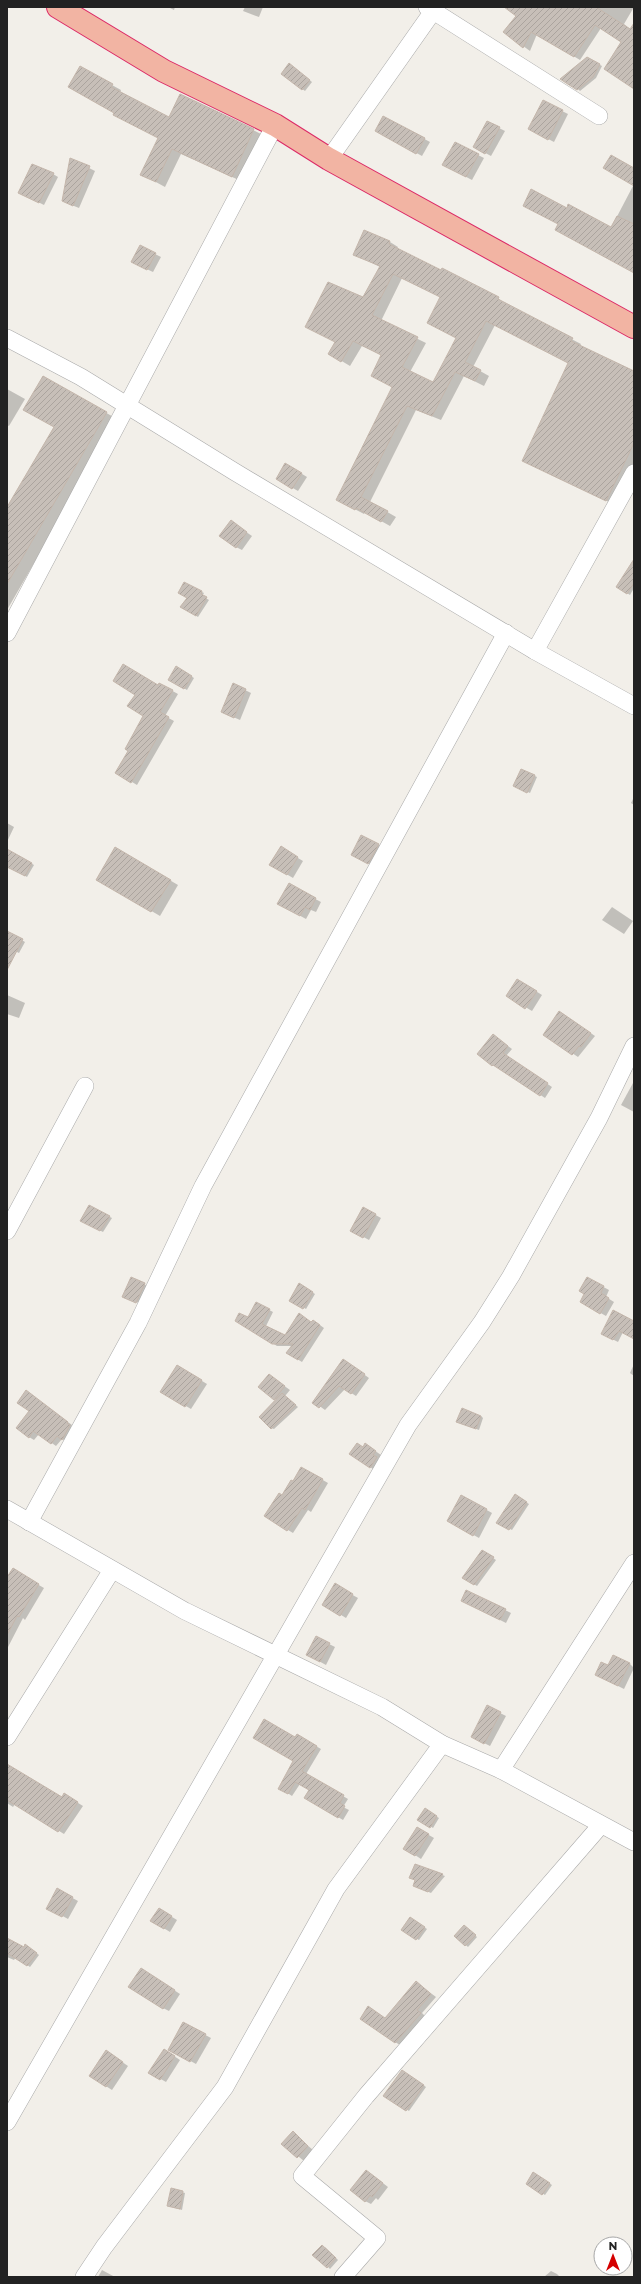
<svg xmlns="http://www.w3.org/2000/svg" width="641" height="2284" viewBox="0 0 641 2284" font-family="Montserrat,sans-serif">
	<defs>
		<pattern id="building-hatch" width="6" height="6" patternUnits="userSpaceOnUse"><rect width="6" height="6" fill="#c7bfb8"/><path d="M-1 1l2-2M0 6l6-6M5 7l2-2" fill="none" stroke="#aba49e"/></pattern>
	</defs>
	<rect width="100%" height="100%" fill="#f2efe9"/>
	<!-- shadow -->
	<g fill="#0003" fill-rule="evenodd">
		<polygon points="168,7 175,7 174,10"/>
		<polygon points="245,7 263,7 259,17 243,11"/>
		<polygon points="506,7 634,7 624,24 634,32 634,88 623,42 601,28 580,60 537,34 530,51 504,32 517,15"/>
		<polygon points="587,58 602,66 596,78 580,91 578,89"/>
		<polygon points="291,66 312,82 305,91 282,74"/>
		<polygon points="81,68 121,90 120,93 170,119 181,95 263,135 241,181 181,154 165,187 141,174 159,138 115,112"/>
		<polygon points="544,102 568,114 554,142 529,129"/>
		<polygon points="384,117 430,142 422,156 376,131"/>
		<polygon points="487,122 505,131 491,156 474,147"/>
		<polygon points="478,155 484,158 472,180 449,168"/>
		<polygon points="71,159 95,171 79,208 69,204"/>
		<polygon points="53,174 58,177 44,205 24,195"/>
		<polygon points="634,184 634,272 559,224 567,209 611,228"/>
		<path d="M390,242l8,5 -1,2 101,49 8,7 75,39 -1,2 54,26v94l-19,39 -92,-44 47,-98 -75,-38 -22,42 16,9 -5,10 -20,-10 -23,44 -25,-10 -46,92 26,15 -6,9 -25,-14 -1,2 -19,-10 48,-117 -11,-32 -20,-9 -12,20 -20,-12 50,-87 -26,-13zM402,278l39,19 16,41 -24,46 -23,-12 16,-29 -45,-22z"/>
		<polygon points="155,254 161,257 153,272 138,265"/>
		<polygon points="43,377 117,419 7,610 7,509 55,426"/>
		<polygon points="7,389 25,399 9,426 7,425"/>
		<polygon points="286,464 307,477 298,491 277,479"/>
		<polygon points="236,525 252,536 242,550 236,547"/>
		<polygon points="634,575 634,588 630,595 617,587"/>
		<polygon points="184,583 204,593 202,596 209,600 198,617 182,607 188,597"/>
		<polygon points="177,668 194,678 187,690 170,680"/>
		<polygon points="160,684 178,694 165,716 174,721 137,785 117,773 130,750"/>
		<polygon points="233,684 251,693 240,720 222,712"/>
		<polygon points="522,770 537,777 530,793 517,787"/>
		<polygon points="634,797 634,805 631,803"/>
		<polygon points="7,823 14,827 7,842"/>
		<polygon points="379,845 384,848 374,866 358,858"/>
		<polygon points="115,848 178,885 160,916 97,879"/>
		<polygon points="281,848 303,861 293,878 271,865"/>
		<polygon points="18,856 34,865 27,877 11,868"/>
		<polygon points="289,885 321,902 316,912 311,910 306,919 284,907"/>
		<polygon points="612,907 633,921 624,934 602,920"/>
		<polygon points="8,932 25,942 19,953 7,947"/>
		<polygon points="518,980 542,995 532,1011 507,996"/>
		<polygon points="7,995 25,1003 19,1018 7,1014"/>
		<polygon points="564,1015 595,1036 578,1057 545,1035"/>
		<polygon points="497,1038 512,1049 506,1056 552,1087 545,1098 498,1067 493,1065 478,1054"/>
		<polygon points="633,1083 634,1083 634,1112 621,1105"/>
		<polygon points="89,1207 112,1218 103,1232 82,1221"/>
		<polygon points="363,1208 381,1218 369,1240 351,1230"/>
		<polygon points="587,1278 609,1290 606,1297 614,1302 606,1316 581,1302 586,1294"/>
		<polygon points="144,1284 147,1286 139,1303 126,1298"/>
		<polygon points="299,1284 315,1294 306,1309 290,1300"/>
		<polygon points="256,1303 273,1312 266,1326 286,1336 311,1323 317,1323 324,1328 302,1362 287,1353 293,1346 277,1346 236,1320 248,1318"/>
		<polygon points="634,1322 634,1338 623,1332 618,1342 602,1334"/>
		<polygon points="348,1363 369,1378 356,1396 345,1389 325,1410 314,1402"/>
		<polygon points="634,1364 634,1376 630,1373"/>
		<polygon points="177,1366 207,1384 191,1409 162,1392"/>
		<polygon points="269,1375 290,1390 285,1396 298,1407 274,1429 271,1428 277,1400 275,1399"/>
		<polygon points="31,1395 72,1425 71,1427 75,1429 68,1442 62,1439 56,1446 39,1434 34,1440 29,1437"/>
		<polygon points="481,1416 483,1418 479,1430 460,1423"/>
		<polygon points="363,1448 371,1448 381,1455 378,1459 382,1461 376,1471 370,1467"/>
		<polygon points="302,1468 328,1483 311,1512 308,1510 293,1533 288,1530 282,1496"/>
		<polygon points="462,1496 492,1513 479,1538 448,1521"/>
		<polygon points="515,1496 529,1504 512,1530 498,1523"/>
		<polygon points="483,1551 496,1560 477,1586 464,1578"/>
		<polygon points="13,1570 44,1588 25,1620 23,1618 7,1649 7,1579"/>
		<polygon points="335,1585 358,1598 346,1618 323,1604"/>
		<polygon points="468,1604 505,1610 511,1613 506,1623"/>
		<polygon points="329,1644 335,1647 326,1665 313,1658"/>
		<polygon points="629,1663 634,1668 624,1689 602,1678 608,1666"/>
		<polygon points="500,1713 506,1716 490,1746 478,1740"/>
		<polygon points="297,1735 321,1749 306,1774 348,1799 343,1807 349,1810 343,1820 306,1798 310,1789 300,1784 292,1796 280,1788 294,1761"/>
		<polygon points="7,1771 62,1799 70,1798 83,1806 64,1834 15,1804 13,1807 7,1803"/>
		<polygon points="425,1810 439,1818 433,1828 419,1819"/>
		<polygon points="417,1828 434,1838 421,1859 415,1855"/>
		<polygon points="415,1865 445,1876 431,1893 417,1887"/>
		<polygon points="58,1890 78,1901 68,1919 48,1908"/>
		<polygon points="159,1909 177,1920 170,1932 152,1921"/>
		<polygon points="411,1919 427,1929 419,1940 417,1939"/>
		<polygon points="466,1928 477,1937 468,1947 455,1936"/>
		<polygon points="7,1939 24,1948 28,1947 39,1955 30,1967 16,1957 14,1960 7,1957"/>
		<polygon points="146,1972 180,1994 169,2011 163,2008"/>
		<polygon points="416,1982 436,1997 422,2013 425,2016 400,2045 395,2042 385,2019"/>
		<polygon points="183,2023 211,2038 196,2064 169,2049"/>
		<polygon points="165,2050 180,2060 166,2082 150,2073"/>
		<polygon points="112,2055 128,2066 112,2090 90,2076"/>
		<polygon points="402,2071 426,2087 409,2111 385,2096"/>
		<polygon points="293,2133 313,2150 304,2161 283,2144"/>
		<polygon points="371,2174 388,2187 378,2200 376,2198 371,2204 365,2201"/>
		<polygon points="534,2174 552,2185 545,2195 527,2184"/>
		<polygon points="171,2189 185,2193 182,2210 168,2206"/>
		<polygon points="325,2247 338,2260 330,2269 328,2267"/>
		<polygon points="102,2270 115,2277 98,2277"/>
		<polygon points="551,2271 557,2274 560,2277 544,2277"/>
	</g>
	<!-- building -->
	<g fill="url(#building-hatch)" stroke="#c4b6ab" fill-rule="evenodd">
		<polygon points="504,7 596,7 630,29 634,23 634,89 604,69 621,42 595,25 574,57 531,32 523,48 503,32 516,16"/>
		<polygon points="587,57 600,64 593,77 577,90 560,79"/>
		<polygon points="289,63 310,80 302,90 281,74"/>
		<polygon points="80,66 113,84 111,87 169,117 180,94 254,129 232,177 172,149 156,182 140,175 158,138 113,115 114,113 68,87"/>
		<polygon points="543,100 563,110 548,140 528,129"/>
		<polygon points="383,116 425,138 416,154 375,131"/>
		<polygon points="487,121 500,127 485,154 473,147"/>
		<polygon points="455,142 479,154 466,177 442,165"/>
		<polygon points="611,155 634,168 634,186 603,168"/>
		<polygon points="70,158 90,166 73,206 62,201"/>
		<polygon points="32,164 54,173 39,203 18,193"/>
		<polygon points="531,189 567,208 568,204 611,227 617,216 634,224 634,273 555,230 558,224 523,206"/>
		<path d="M364,230l26,11 -1,3 52,26 1,-2 57,29 -1,2 75,39 -2,3 63,30v72l-28,58 -84,-40 46,-98 -82,-42 -21,41 16,8 -6,11 -20,-9 -23,44 -25,-10 -46,91 27,14 -7,11 -25,-14 -1,2 -19,-10 56,-113 -21,-11 10,-21 -28,-14 -12,21 -13,-8 7,-12 -30,-15 23,-45 35,15 17,-31 -27,-11zM393,274l47,23 -13,26 29,15 -23,44 -31,-15 16,-30 -46,-22z"/>
		<polygon points="140,245 156,253 147,270 131,262"/>
		<polygon points="43,376 107,412 7,584 7,507 54,427 23,410"/>
		<polygon points="285,463 302,473 292,489 276,479"/>
		<polygon points="231,520 247,532 236,548 219,536"/>
		<polygon points="634,559 634,583 627,594 616,587"/>
		<polygon points="184,582 202,591 201,594 207,597 196,616 180,607 187,598 178,593"/>
		<polygon points="123,664 158,685 159,683 173,690 160,712 169,717 131,783 115,773 128,751 125,749 143,716 127,706 135,695 113,681"/>
		<polygon points="176,666 192,676 184,689 168,680"/>
		<polygon points="233,683 246,689 234,718 221,712"/>
		<polygon points="521,769 535,775 527,793 513,786"/>
		<polygon points="361,835 379,844 368,864 351,855"/>
		<polygon points="281,846 298,857 287,875 269,865"/>
		<polygon points="115,847 171,880 151,912 96,880"/>
		<polygon points="7,849 32,863 25,876 7,867"/>
		<polygon points="289,883 316,898 310,910 305,907 300,916 277,904"/>
		<polygon points="7,931 23,939 7,970"/>
		<polygon points="517,979 537,991 525,1009 506,996"/>
		<polygon points="559,1011 591,1033 581,1047 579,1046 572,1055 543,1035"/>
		<polygon points="493,1034 508,1046 503,1053 548,1083 540,1096 493,1065 492,1066 477,1054"/>
		<polygon points="89,1205 110,1216 100,1231 80,1221"/>
		<polygon points="363,1207 376,1214 363,1238 350,1231"/>
		<polygon points="131,1277 145,1283 136,1303 122,1297"/>
		<polygon points="587,1277 604,1286 601,1293 609,1298 600,1314 580,1302 584,1294 579,1291"/>
		<polygon points="299,1283 313,1292 303,1309 289,1301"/>
		<polygon points="256,1302 270,1309 262,1324 285,1335 299,1313 311,1322 313,1320 320,1325 298,1360 286,1353 293,1344 272,1344 235,1321 239,1313 248,1317"/>
		<polygon points="613,1310 634,1321 634,1339 619,1331 613,1340 601,1334"/>
		<polygon points="343,1359 365,1374 351,1394 339,1386 319,1408 312,1403"/>
		<polygon points="177,1365 202,1380 185,1407 160,1392"/>
		<polygon points="269,1374 285,1386 274,1400 258,1387"/>
		<polygon points="26,1390 68,1422 67,1423 70,1425 62,1440 57,1436 51,1444 33,1431 29,1438 16,1428 29,1411 17,1403"/>
		<polygon points="282,1393 296,1405 271,1429 259,1417"/>
		<polygon points="462,1408 481,1416 476,1429 456,1422"/>
		<polygon points="357,1443 363,1447 365,1443 376,1451 373,1455 377,1457 370,1468 349,1454"/>
		<polygon points="301,1467 323,1479 305,1510 302,1508 287,1531 264,1516 279,1493 282,1495 291,1480 293,1481"/>
		<polygon points="515,1494 527,1502 509,1530 496,1523"/>
		<polygon points="461,1495 487,1509 473,1536 447,1521"/>
		<polygon points="482,1550 494,1557 474,1585 462,1578"/>
		<polygon points="13,1568 39,1584 19,1617 17,1616 7,1635 7,1577"/>
		<polygon points="335,1583 353,1594 340,1616 322,1605"/>
		<polygon points="466,1590 506,1609 500,1620 461,1601"/>
		<polygon points="316,1636 330,1643 320,1662 306,1655"/>
		<polygon points="613,1655 630,1663 618,1686 595,1675 601,1662 608,1665"/>
		<polygon points="487,1705 501,1712 484,1744 471,1737"/>
		<polygon points="264,1719 295,1737 297,1734 317,1746 302,1771 344,1795 340,1803 345,1806 338,1818 304,1798 309,1790 295,1782 288,1794 278,1789 293,1761 253,1738"/>
		<polygon points="7,1764 62,1797 64,1793 78,1802 58,1832 7,1800"/>
		<polygon points="425,1808 437,1816 430,1828 417,1820"/>
		<polygon points="417,1827 429,1834 415,1856 403,1849"/>
		<polygon points="415,1864 443,1874 428,1892 413,1886 415,1880 409,1878"/>
		<polygon points="57,1888 73,1897 62,1917 46,1909"/>
		<polygon points="159,1908 172,1916 164,1929 150,1921"/>
		<polygon points="410,1917 425,1927 416,1940 401,1930"/>
		<polygon points="464,1925 476,1935 465,1946 454,1936"/>
		<polygon points="7,1938 24,1947 25,1944 37,1953 27,1966 7,1953"/>
		<polygon points="141,1968 175,1990 163,2009 128,1987"/>
		<polygon points="416,1981 431,1994 417,2010 421,2013 395,2043 360,2019 368,2006 385,2018"/>
		<polygon points="183,2022 206,2034 190,2062 168,2050"/>
		<polygon points="164,2049 175,2056 160,2080 148,2073"/>
		<polygon points="106,2050 123,2062 106,2087 89,2076"/>
		<polygon points="402,2070 424,2085 406,2111 383,2096"/>
		<polygon points="293,2131 308,2146 297,2158 281,2144"/>
		<polygon points="366,2170 383,2183 372,2197 370,2195 365,2202 350,2190"/>
		<polygon points="533,2172 550,2183 542,2195 526,2184"/>
		<polygon points="171,2188 183,2191 180,2209 167,2206"/>
		<polygon points="322,2245 336,2258 327,2268 312,2255"/>
	</g>
	<g fill="none" stroke-linecap="round" stroke-linejoin="round">
		<defs>
			<g id="minor">
				<polyline points="427,7 599,116"/>
				<polyline points="329,159 436,7"/>
				<polyline points="7,338 81,377 235,472 535,651 634,706"/>
				<polyline points="7,633 275,125"/>
				<polyline points="535,651 634,473"/>
				<polyline points="7,1231 85,1086"/>
				<polyline points="7,1509 185,1611 382,1707 442,1744 501,1770 634,1842"/>
				<polyline points="29,1522 138,1323 203,1186 506,633"/>
				<polyline points="7,1737 112,1570"/>
				<polyline points="501,1770 634,1563"/>
				<polyline points="7,2122 408,1425 482,1322 511,1276 599,1118 634,1046"/>
				<polyline points="84,2277 104,2247 225,2087 336,1889 442,1744"/>
				<polyline points="343,2277 377,2238 302,2176 366,2096 601,1825"/>
			</g>
			<polyline id="trunk" points="58,7 164,71 275,125 329,159 634,327"/>
		</defs>
		<!-- minor casing -->
		<use href="#minor" stroke="#a9a9a9" stroke-width="18"/>
		<!-- trunk casing -->
		<use href="#trunk" stroke="#dc2a67" stroke-width="24"/>
		<!-- minor -->
		<use href="#minor" stroke="#fff" stroke-width="17"/>
		<!-- trunk -->
		<use href="#trunk" stroke="#f2b4a3" stroke-width="22"/>
	</g>
	<!-- border -->
	<rect width="641" height="2284" fill="none" stroke="#222222" stroke-width="16"/>
	<!-- north arrow -->
	<g transform="translate(613 2256)"><circle r="19" fill="#ffffff" stroke="#a7a7a7"/>
	<path d="M0-3L7 15L0 10L-7 15Z" fill="#d40000"/>
	<text y="-6" font-size="11" font-weight="bold" text-anchor="middle" fill="#222222">N</text>
	</g>
</svg>
